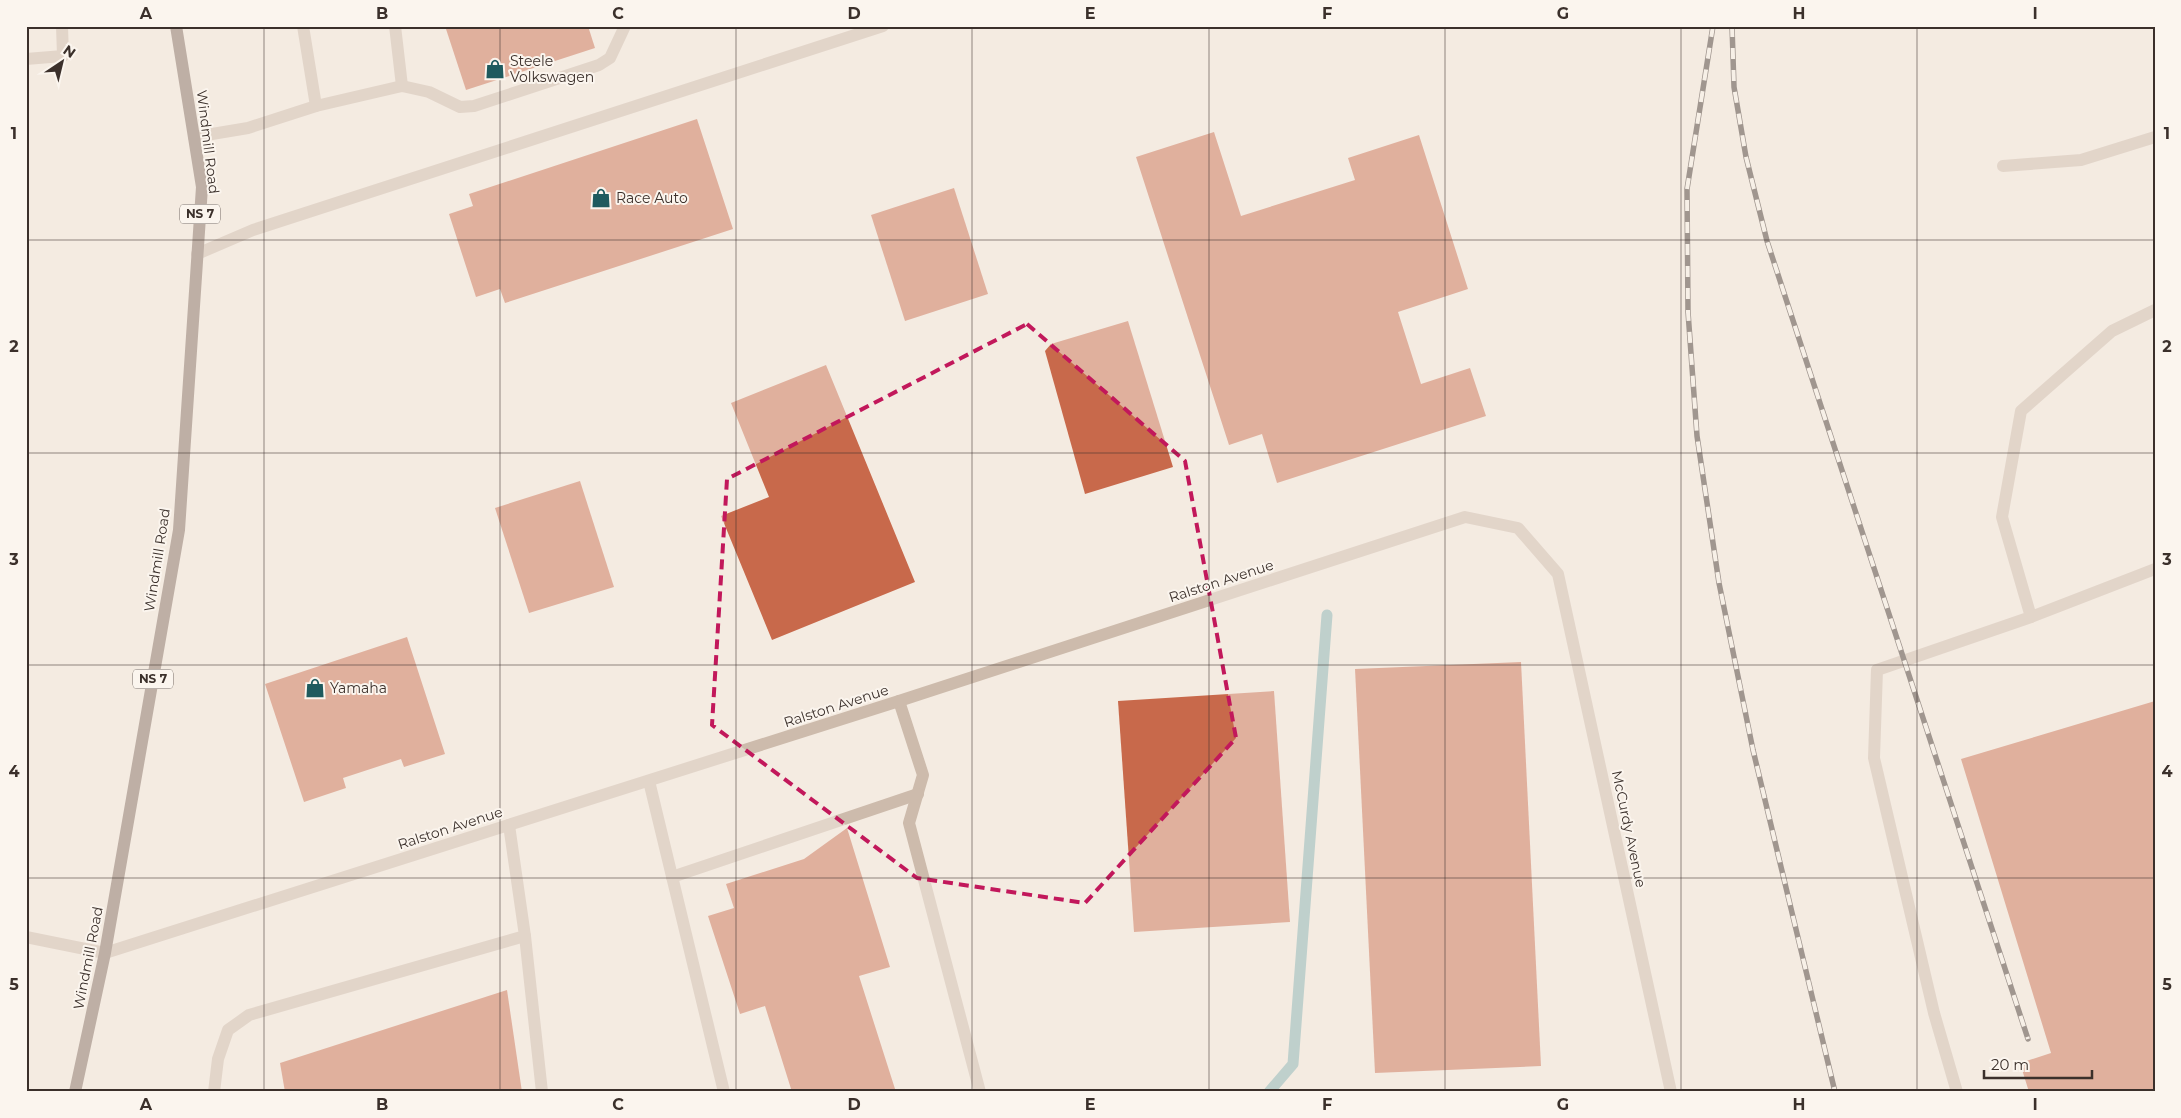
<svg xmlns="http://www.w3.org/2000/svg" width="2181" height="1118" viewBox="0 0 2181 1118" font-family="Montserrat,sans-serif">
	<rect width="100%" height="100%" fill="#f4ebe1"/>
	<g fill="none" stroke-linecap="round" stroke-linejoin="round">
		<!-- stream -->
		<polyline stroke="#7fb0b2" stroke-width="11" points="1269,1092 1293,1064 1327,615"/>
	</g>
	<!-- building -->
	<g fill="#c8694b">
		<polygon points="445,26 588,26 595,48 466,90"/>
		<polygon points="697,119 733,229 505,303 500,289 476,297 449,214 473,206 469,194"/>
		<polygon points="1214,132 1241,216 1355,180 1348,158 1419,135 1468,289 1398,312 1421,384 1470,368 1486,416 1277,483 1262,434 1229,445 1136,157"/>
		<polygon points="954,188 988,294 905,321 871,215"/>
		<polygon points="1128,321 1173,467 1085,494 1045,351 1051,344"/>
		<polygon points="826,365 915,582 772,640 721,516 769,497 731,403"/>
		<polygon points="580,481 614,587 529,613 495,508"/>
		<polygon points="407,637 445,754 404,767 401,759 343,778 346,788 304,802 265,684"/>
		<polygon points="1521,662 1541,1066 1375,1073 1355,669"/>
		<polygon points="1274,691 1290,922 1134,932 1118,701"/>
		<polygon points="2155,701 2155,1092 2029,1092 2020,1063 2051,1053 1961,759"/>
		<polygon points="847,828 890,967 859,976 896,1092 792,1092 765,1006 740,1014 708,916 734,908 726,884 804,859"/>
		<polygon points="507,990 522,1092 285,1092 280,1063"/>
	</g>
	<g fill="none" stroke-linecap="round" stroke-linejoin="round">
		<!-- minor -->
		<g stroke="#cdbbac" stroke-width="12">
			<polyline points="303,26 316,106"/>
			<polyline points="395,26 402,86"/>
			<polyline points="26,59 63,56 62,26"/>
			<polyline points="194,137 248,128 316,106 402,86 429,92 460,107 474,106 599,65 610,58 625,26"/>
			<polyline points="2003,166 2081,160 2155,137"/>
			<polyline points="197,254 253,230 883,26"/>
			<polyline points="2031,617 2155,569"/>
			<polyline points="899,701 923,775 909,823 980,1092"/>
			<polyline points="649,781 724,1092"/>
			<polyline points="672,877 918,794"/>
			<polyline points="525,936 542,1092"/>
			<polyline points="26,937 105,953 899,701 1465,517 1518,528 1558,574 1671,1092"/>
			<polyline points="214,1092 218,1059 228,1030 249,1015 525,936 509,825"/>
			<polyline points="1957,1092 1934,1013 1874,758 1877,670 2031,617 2002,517 2021,411 2112,331 2155,310"/>
		</g>
		<!-- major -->
		<polyline stroke="#7d675c" stroke-width="12" points="75,1092 105,953 179,530 202,187 176,26"/>
		<defs>
			<g id="rail">
				<polyline points="1713,26 1687,189 1688,312 1697,436 1719,583 1753,750 1835,1092"/>
				<polyline points="1732,26 1734,87 1746,157 1767,241 2028,1039"/>
			</g>
		</defs>
		<!-- rail casing -->
		<use href="#rail" stroke="#3b302b" stroke-width="5.5"/>
		<!-- rail -->
		<use href="#rail" stroke="#fbf5ee" stroke-width="4" stroke-dasharray="11" stroke-linecap="butt"/>
	</g>
	<!-- marked area -->
	<path d="M0 0H2181V1118H0ZM1027,324l158,137 51,277 -151,165 -168,-25 -205,-153 15,-246z" fill="#f4ebe1" fill-opacity=".55" fill-rule="evenodd"/>
	<path fill="none" stroke="#c2185b" stroke-width="4" stroke-dasharray="10 6" stroke-linejoin="round" d="M1027,324l158,137 51,277 -151,165 -168,-25 -205,-153 15,-246z"/>
	<!-- grid -->
	<path fill="none" stroke="#3b302b" stroke-width="1" stroke-opacity="0.55" d="M264,26v1066M500,26v1066M736,26v1066M972,26v1066M1209,26v1066M1445,26v1066M1681,26v1066M1917,26v1066M26,240h2129M26,453h2129M26,665h2129M26,878h2129"/>
	<!-- icons -->
	<defs>
		<symbol id="shop-bare" viewBox="-9 -9 18 18"><path d="M-5-2.5h2.3a2.7 3.5 0 0 1 5.4 0H5L5.5 6h-11ZM-1.5-2.5h3a1.5 2.3 0 0 0-3 0Z" fill="#1f5a5e" stroke="#fbf5ee" stroke-width="2.5" paint-order="stroke"/></symbol>
	</defs>
	<g fill-rule="evenodd">
		<use href="#shop-bare" x="481" y="55" width="28" height="28"/>
		<use href="#shop-bare" x="587" y="184" width="28" height="28"/>
		<use href="#shop-bare" x="301" y="674" width="28" height="28"/>
	</g>
	<g text-anchor="middle" stroke-width="4" stroke-linejoin="round" paint-order="stroke">
		<!-- shield labels -->
		<g fill="#fbf5ee" stroke="#756b66" stroke-width="1">
			<rect x="180" y="204.5" width="40" height="19" rx="4"/>
			<rect x="133" y="669.5" width="40" height="19" rx="4"/>
		</g>
		<g font-size="12" font-weight="bold" fill="#3b302b">
			<text x="200" y="218">NS 7</text>
			<text x="153" y="683">NS 7</text>
		</g>
		<!-- poi labels -->
		<g font-size="14" fill="#3b302b" stroke="#fbf5ee" text-anchor="start">
			<text x="510" y="66">Steele<tspan x="510" dy="16">Volkswagen</tspan></text>
			<text x="616" y="203">Race Auto</text>
			<text x="330" y="693">Yamaha</text>
		</g>
		<!-- street labels -->
		<g font-size="14" fill="#3b302b" stroke="#fbf5ee">
			<text transform="translate(208 142) rotate(83)" y="5">Windmill Road</text>
			<text transform="translate(157 560) rotate(-81)" y="5">Windmill Road</text>
			<text transform="translate(1221 581) rotate(-18)" y="5">Ralston Avenue</text>
			<text transform="translate(836 706) rotate(-18)" y="5">Ralston Avenue</text>
			<text transform="translate(450 828) rotate(-18)" y="5">Ralston Avenue</text>
			<text transform="translate(1629 829) rotate(78)" y="5">McCurdy Avenue</text>
			<text transform="translate(88 958) rotate(-79)" y="5">Windmill Road</text>
		</g>
	</g>
	<!-- border -->
	<rect width="2181" height="1118" fill="none" stroke="#fbf5ee" stroke-width="55"/>
	<!-- north arrow -->
	<g transform="translate(62 62) rotate(35)" stroke="#fbf5ee" stroke-width="4" paint-order="stroke">
	<path d="M0-4L9 19L0 12L-9 19Z" fill="#3b302b"/>
	<text y="-8" font-size="14" font-weight="bold" text-anchor="middle" fill="#3b302b">N</text>
	</g>
	<!-- scale -->
	<path d="M1984 1070v8h108v-8" fill="none" stroke="#3b302b" stroke-width="2.5"/>
	<text x="1991" y="1070" font-size="15" fill="#3b302b" stroke="#fbf5ee" stroke-width="4" paint-order="stroke">20 m</text>
	<rect x="28" y="28" width="2126" height="1062" fill="none" stroke="#3b302b" stroke-width="2"/>
	<g font-size="16" text-anchor="middle" font-weight="bold" fill="#3b302b">
		<text x="146" y="19">A</text>
		<text x="382" y="19">B</text>
		<text x="618" y="19">C</text>
		<text x="854" y="19">D</text>
		<text x="1090" y="19">E</text>
		<text x="1327" y="19">F</text>
		<text x="1563" y="19">G</text>
		<text x="1799" y="19">H</text>
		<text x="2035" y="19">I</text>
		<text x="14" y="139">1</text>
		<text x="2167" y="139">1</text>
		<text x="14" y="352">2</text>
		<text x="2167" y="352">2</text>
		<text x="14" y="565">3</text>
		<text x="2167" y="565">3</text>
		<text x="14" y="777">4</text>
		<text x="2167" y="777">4</text>
		<text x="14" y="990">5</text>
		<text x="2167" y="990">5</text>
		<text x="146" y="1110">A</text>
		<text x="382" y="1110">B</text>
		<text x="618" y="1110">C</text>
		<text x="854" y="1110">D</text>
		<text x="1090" y="1110">E</text>
		<text x="1327" y="1110">F</text>
		<text x="1563" y="1110">G</text>
		<text x="1799" y="1110">H</text>
		<text x="2035" y="1110">I</text>
	</g>
</svg>
